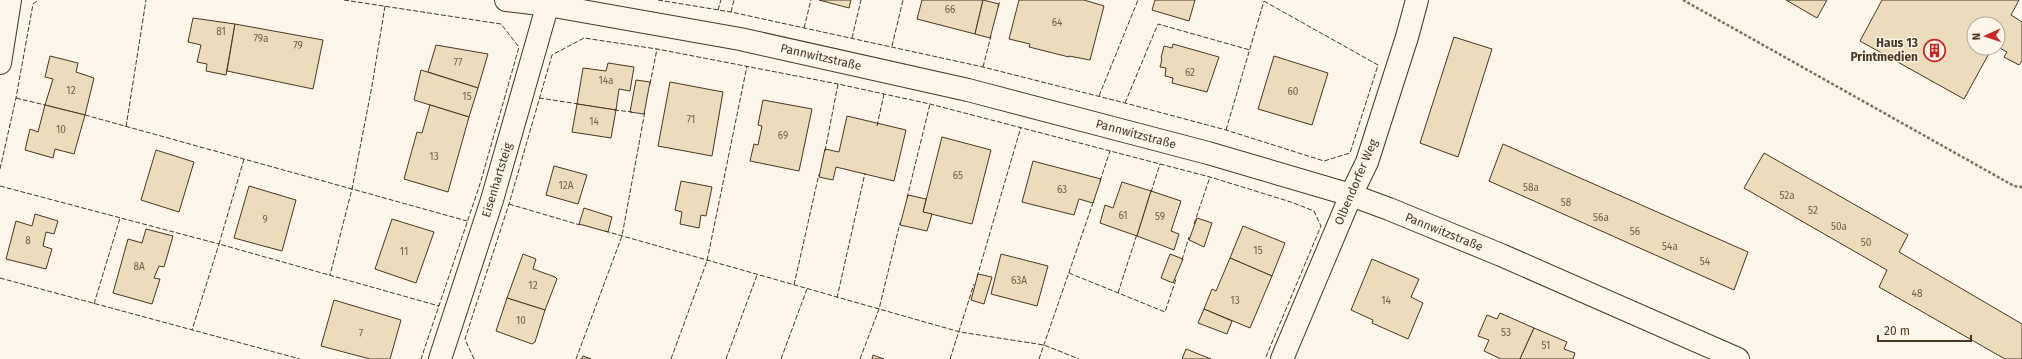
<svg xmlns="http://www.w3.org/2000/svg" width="2022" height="359" viewBox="0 0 2022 359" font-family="'Fira Sans',sans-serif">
	<rect width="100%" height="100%" fill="#fbf6e9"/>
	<!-- building -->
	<g fill="#ecdcbc" stroke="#4a3520">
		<polygon points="819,0 851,0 849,8"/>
		<polygon points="922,0 983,0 975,34 917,19"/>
		<polygon points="983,0 999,4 990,38 975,34"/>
		<polygon points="1019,0 1084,0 1104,6 1090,60 1069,56 1069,57 1029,47 1030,44 1009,39"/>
		<polygon points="1155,0 1195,0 1189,21 1152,10"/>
		<polygon points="1786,0 1827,0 1817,18"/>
		<polygon points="1882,0 2019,0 2011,15 2022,22 2022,61 2019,65 2004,57 2007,52 1998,47 1998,24 1974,24 1974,48 1992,48 1964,99 1860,41"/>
		<polygon points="193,18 235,24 226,75 206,71 207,64 197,62 201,45 188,42"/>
		<polygon points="235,24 323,40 313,89 227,71"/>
		<polygon points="1454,37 1492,49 1458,157 1420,143"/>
		<polygon points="1173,44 1219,57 1207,92 1172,83 1173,78 1165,76 1166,68 1160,67 1162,59 1161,58 1164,46 1172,48"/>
		<polygon points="436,45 488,54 478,88 428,72"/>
		<polygon points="50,56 78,63 76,72 94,78 85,115 45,105 53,79 45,77"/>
		<polygon points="1274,56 1328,73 1312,125 1258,109"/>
		<polygon points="608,63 634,67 630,91 619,89 616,110 577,104 583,68 606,71"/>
		<polygon points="421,70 478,88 469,117 414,100"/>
		<polygon points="636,80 650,82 644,114 630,112"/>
		<polygon points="670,82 723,92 712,156 658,146"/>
		<polygon points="763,100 812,109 799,171 750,161 754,144 758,145 762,126 758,125"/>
		<polygon points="577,104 616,110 611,138 572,132"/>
		<polygon points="45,105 85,115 74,154 55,149 53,158 25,150 30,129 38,132"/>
		<polygon points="430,105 469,117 448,192 404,179 417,132 422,133"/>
		<polygon points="847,116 906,130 894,181 836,167 833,180 819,177 825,149 839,152"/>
		<polygon points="942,137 991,150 972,224 923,212"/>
		<polygon points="1503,144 1748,252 1734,290 1489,181"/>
		<polygon points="156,150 194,162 179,212 141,200"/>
		<polygon points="1764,153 1908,235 1899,252 2022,324 2022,359 2005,359 1879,287 1887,270 1744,188"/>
		<polygon points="1033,161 1101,179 1093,203 1079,199 1074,215 1022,202"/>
		<polygon points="554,166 587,175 578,204 546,195"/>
		<polygon points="681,181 712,187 706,216 701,215 699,228 680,224 682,212 675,210"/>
		<polygon points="1122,182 1151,191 1137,236 1100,223 1105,205 1113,208"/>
		<polygon points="249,186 296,200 282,251 234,238"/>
		<polygon points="1151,191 1181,201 1171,231 1179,234 1174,250 1137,236"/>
		<polygon points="908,195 926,199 923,212 932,214 927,231 900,225"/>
		<polygon points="584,208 612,217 608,232 579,224"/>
		<polygon points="35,214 58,221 54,234 46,232 43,246 52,249 46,269 6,259 16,221 32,226"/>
		<polygon points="1197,218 1212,223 1204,247 1189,240"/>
		<polygon points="392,219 434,232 416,283 375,269"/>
		<polygon points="1243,226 1285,243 1272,276 1230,258"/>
		<polygon points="146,229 173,236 164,267 159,266 154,278 160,279 152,304 113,293 128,239 142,243"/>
		<polygon points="523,254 536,259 533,269 555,277 557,279 545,310 507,298"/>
		<polygon points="1001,254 1048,266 1037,306 991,294"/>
		<polygon points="1170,254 1183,259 1173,283 1161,278"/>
		<polygon points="1230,258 1272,276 1250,328 1204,309 1212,289 1216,291"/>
		<polygon points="1372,259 1419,279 1411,297 1423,303 1408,339 1372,323 1373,320 1351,310"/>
		<polygon points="978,274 992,277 984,304 971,300"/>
		<polygon points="507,298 545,310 535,342 532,344 496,331"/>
		<polygon points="334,300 401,320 390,359 370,359 321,346"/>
		<polygon points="1204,309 1232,321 1227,334 1198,323"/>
		<polygon points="1500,313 1534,328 1520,359 1501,359 1484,351 1489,340 1478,336 1487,315 1497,319"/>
		<polygon points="1534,328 1567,342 1564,349 1575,353 1573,359 1520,359"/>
		<polygon points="1186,349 1211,359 1182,359"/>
		<polygon points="873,355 884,359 872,359"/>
		<polygon points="583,356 591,359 581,359"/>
	</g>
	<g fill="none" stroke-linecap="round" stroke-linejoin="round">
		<defs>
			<g id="minor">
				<polyline points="506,0 548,5 740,39 968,90 1208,153 1351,195 1389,209 1501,255 1738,359"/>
				<polyline points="0,63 10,0"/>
				<polyline points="440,359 492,200 549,0"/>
				<polyline points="1282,359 1351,195 1367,162 1407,37 1417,0"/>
			</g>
		</defs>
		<!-- minor casing -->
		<use href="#minor" stroke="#4a3520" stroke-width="24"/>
		<!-- path -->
		<polyline stroke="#7f6f5c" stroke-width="2.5" stroke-dasharray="3 2" stroke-linecap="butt" points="1683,0 2014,186 2022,187"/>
		<!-- minor -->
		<use href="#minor" stroke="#fbf6e9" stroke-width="22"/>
		<!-- fence -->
		<g stroke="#4a3520" stroke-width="1" stroke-dasharray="5 2" stroke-linecap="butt">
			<polyline points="344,0 501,24 519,47 480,184 421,359"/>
			<polyline points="658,0 731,12 983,67 1125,103 1226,130 1324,161 1350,153 1378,65 1262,0"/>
			<polyline points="385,6 372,86 352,189 467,221"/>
			<polyline points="998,7 1000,0"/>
			<polyline points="718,10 721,0"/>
			<polyline points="731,12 734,0"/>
			<polyline points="804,28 811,0"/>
			<polyline points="852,38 861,0"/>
			<polyline points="892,46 903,0"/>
			<polyline points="983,67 991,36"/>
			<polyline points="650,84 657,49"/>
			<polyline points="1099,96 1138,0"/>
			<polyline points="16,98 45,105"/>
			<polyline points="539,98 579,104"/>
			<polyline points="1125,103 1158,24 1250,50"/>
			<polyline points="614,110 632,112"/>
			<polyline points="85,115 352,189 330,275"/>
			<polyline points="877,126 884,94"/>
			<polyline points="126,127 146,0"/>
			<polyline points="1226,130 1264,1"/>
			<polyline points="825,151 838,84"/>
			<polyline points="244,159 219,244 439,306"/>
			<polyline points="0,169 16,98 33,4 38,0"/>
			<polyline points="1100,181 1110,151"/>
			<polyline points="0,186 219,244 192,330"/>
			<polyline points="1151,192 1160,164"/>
			<polyline points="907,198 930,104"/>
			<polyline points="509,204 580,225"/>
			<polyline points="1194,224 1210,177"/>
			<polyline points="605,231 960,332 1044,345 1079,359"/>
			<polyline points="1182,260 1189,237"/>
			<polyline points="1069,273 1165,312 1176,279"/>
			<polyline points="977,277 1021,127"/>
			<polyline points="0,278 300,359"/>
			<polyline points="794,285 819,174"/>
			<polyline points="1118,293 1137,234"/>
			<polyline points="837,298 865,173"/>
			<polyline points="94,304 120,218"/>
			<polyline points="474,359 465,339 509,204 552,55 584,38 657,49 838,84 930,104 1210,177 1291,202 1314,211 1321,226 1265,359"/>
			<polyline points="576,359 622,236 645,111"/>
			<polyline points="671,359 707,261 747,66"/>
			<polyline points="726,359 757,275"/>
			<polyline points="781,359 807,289"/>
			<polyline points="860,359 879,309 900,223"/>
			<polyline points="950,359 974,284"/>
			<polyline points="1039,359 1094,200"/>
		</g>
	</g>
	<!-- icons -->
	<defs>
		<symbol id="building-ring" viewBox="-11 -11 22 22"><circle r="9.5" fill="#fbf6e9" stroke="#c62828" stroke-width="1.5"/><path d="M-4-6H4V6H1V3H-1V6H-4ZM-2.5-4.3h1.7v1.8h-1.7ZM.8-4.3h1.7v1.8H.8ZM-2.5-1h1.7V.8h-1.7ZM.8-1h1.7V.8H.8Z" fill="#c62828"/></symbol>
	</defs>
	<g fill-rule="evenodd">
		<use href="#building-ring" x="1922" y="38" width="25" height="25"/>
	</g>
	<g text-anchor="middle" stroke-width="3" stroke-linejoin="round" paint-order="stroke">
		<!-- number labels -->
		<g font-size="10" fill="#725f47">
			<text x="950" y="13">66</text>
			<text x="1057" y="26">64</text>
			<text x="221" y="35">81</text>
			<text x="261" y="42">79a</text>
			<text x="298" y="49">79</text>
			<text x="458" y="66">77</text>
			<text x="1190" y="76">62</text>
			<text x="606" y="84">14a</text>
			<text x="71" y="94">12</text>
			<text x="1293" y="95">60</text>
			<text x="467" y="100">15</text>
			<text x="691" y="123">71</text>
			<text x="594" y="125">14</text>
			<text x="61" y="133">10</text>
			<text x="783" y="139">69</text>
			<text x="434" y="160">13</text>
			<text x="958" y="179">65</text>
			<text x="566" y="189">12A</text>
			<text x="1531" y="191">58a</text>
			<text x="1062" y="193">63</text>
			<text x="1787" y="199">52a</text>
			<text x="1566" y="206">58</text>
			<text x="1813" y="214">52</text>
			<text x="1123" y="219">61</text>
			<text x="1160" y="220">59</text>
			<text x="1601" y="221">56a</text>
			<text x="265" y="223">9</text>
			<text x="1839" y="230">50a</text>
			<text x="1635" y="235">56</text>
			<text x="28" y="244">8</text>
			<text x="1866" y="246">50</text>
			<text x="1670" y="250">54a</text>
			<text x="1258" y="254">15</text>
			<text x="404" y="255">11</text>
			<text x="1705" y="265">54</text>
			<text x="139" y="270">8A</text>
			<text x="1019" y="284">63A</text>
			<text x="533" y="289">12</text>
			<text x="1917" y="297">48</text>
			<text x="1235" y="304">13</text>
			<text x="1386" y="304">14</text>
			<text x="521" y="324">10</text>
			<text x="1506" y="336">53</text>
			<text x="361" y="337">7</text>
			<text x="1546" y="349">51</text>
		</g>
		<!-- poi labels -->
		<g font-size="12" font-weight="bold" fill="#4a3520" stroke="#fbf6e9" text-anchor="end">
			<text x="1918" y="47">Haus 13<tspan x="1918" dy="14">Printmedien</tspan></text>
		</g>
		<!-- street labels -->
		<g font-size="12" fill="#4a3520" stroke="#fbf6e9">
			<text transform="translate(821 57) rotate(13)" y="4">Pannwitzstraße</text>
			<text transform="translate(1136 134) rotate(15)" y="4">Pannwitzstraße</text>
			<text transform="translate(497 180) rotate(-73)" y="4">Eisenhartsteig</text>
			<text transform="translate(1356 182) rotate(-67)" y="4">Olbendorfer Weg</text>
			<text transform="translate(1444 232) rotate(22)" y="4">Pannwitzstraße</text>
		</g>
	</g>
	<!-- north arrow -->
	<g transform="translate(1986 36) rotate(267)"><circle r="19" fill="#fbf6e9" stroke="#b4a999"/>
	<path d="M0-3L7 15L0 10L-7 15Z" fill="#c62828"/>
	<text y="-6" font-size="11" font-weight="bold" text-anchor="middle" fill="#4a3520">N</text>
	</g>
	<!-- scale -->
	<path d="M1878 335v6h93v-6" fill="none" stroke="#4a3520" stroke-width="2"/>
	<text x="1884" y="335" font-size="12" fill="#4a3520" stroke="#fbf6e9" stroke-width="3" paint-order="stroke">20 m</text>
</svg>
